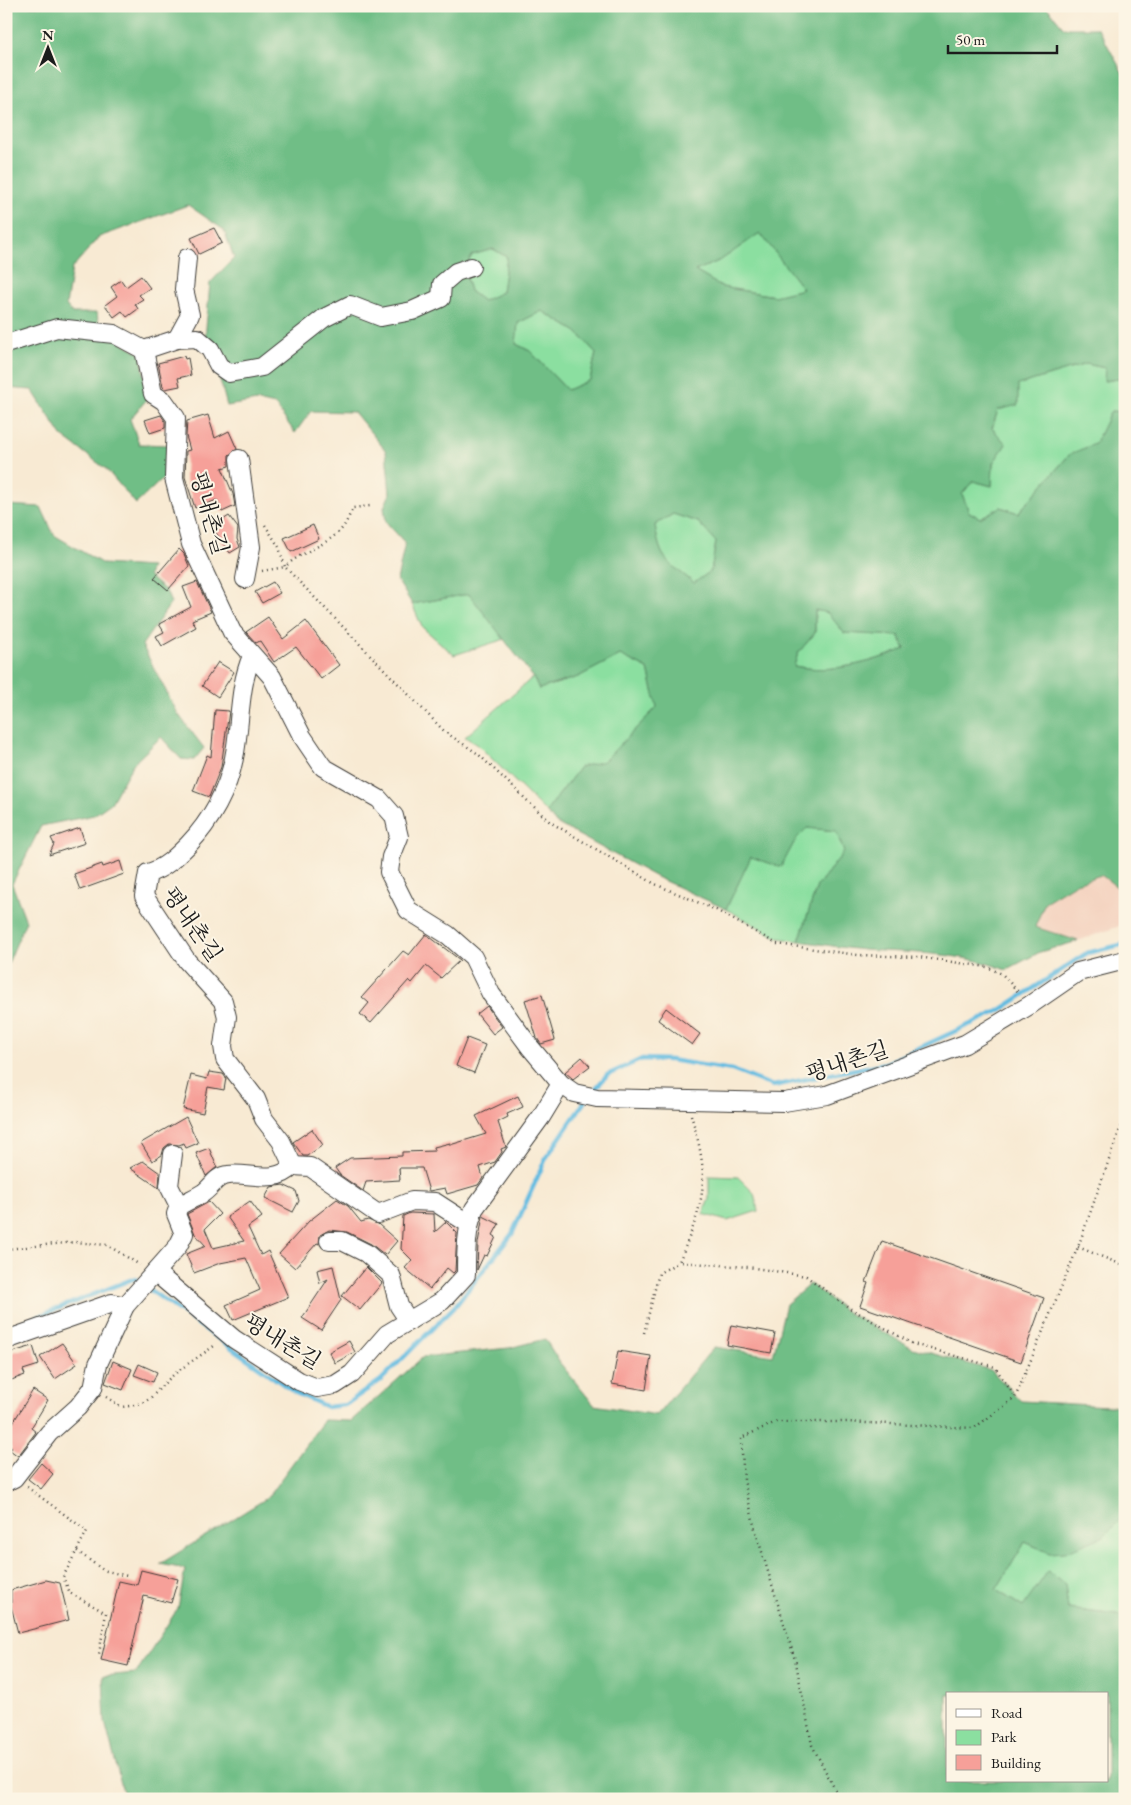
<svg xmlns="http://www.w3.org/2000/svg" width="1131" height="1805" viewBox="0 0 1131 1805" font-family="'EB Garamond','Noto Serif KR',serif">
	<rect width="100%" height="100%" fill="#fcf5e5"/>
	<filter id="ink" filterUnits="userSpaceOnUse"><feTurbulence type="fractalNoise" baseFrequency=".02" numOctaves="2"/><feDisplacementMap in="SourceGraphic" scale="10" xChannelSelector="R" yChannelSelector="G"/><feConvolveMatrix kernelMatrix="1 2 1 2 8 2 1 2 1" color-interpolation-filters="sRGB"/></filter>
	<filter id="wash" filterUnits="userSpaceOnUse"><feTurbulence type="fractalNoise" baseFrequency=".0096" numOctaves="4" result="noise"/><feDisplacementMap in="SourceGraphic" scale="20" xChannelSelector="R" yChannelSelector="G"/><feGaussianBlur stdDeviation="1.12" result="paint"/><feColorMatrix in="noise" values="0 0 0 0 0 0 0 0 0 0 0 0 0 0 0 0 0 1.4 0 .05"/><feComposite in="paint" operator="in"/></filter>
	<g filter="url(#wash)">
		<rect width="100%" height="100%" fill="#f8ead3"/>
		<!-- built -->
		<polygon fill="#f4d3c0" points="1101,875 1125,893 1125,924 1078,941 1034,927 1045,902 1076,883"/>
		<!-- green -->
		<g fill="#8bdfa0" stroke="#547e5e">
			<polygon points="760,232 803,289 775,296 722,287 695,271 721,260"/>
			<polygon points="493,249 507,257 502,292 483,301 470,291 464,270 472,255"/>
			<polygon points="542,311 577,332 596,353 590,380 567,390 530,351 516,344 518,323"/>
			<polygon points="1086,364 1105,368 1105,381 1125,378 1125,412 1111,411 1095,444 1070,454 1018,513 1001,507 980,518 969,512 962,494 973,481 992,486 993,463 1006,444 992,429 998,410 1018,385"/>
			<path d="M673,514l25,8 18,20 -5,29 -17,12c-27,-22 -34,-22 -39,-58z"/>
			<polygon points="469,594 505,639 454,655 422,627 412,604"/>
			<path d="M815,610l13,3 17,20 54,3 6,13c-35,14 -73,25 -111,17l4,-13 17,-20z"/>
			<polygon points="620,655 648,669 657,707 604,762 580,767 546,812 478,745 465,737 533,677 539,689 578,677"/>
			<polygon points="807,828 836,831 844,852 817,886 799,941 778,938 726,909 751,856 781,866 796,839"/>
			<polygon points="709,1176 738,1177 754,1193 758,1211 727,1221 703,1214 709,1199"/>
			<polygon points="1125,1515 1125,1616 1068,1609 1065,1584 1023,1607 996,1590 1025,1542 1050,1553 1104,1536"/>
		</g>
		<!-- forest -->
		<g fill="#70be86" stroke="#466d51" fill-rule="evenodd">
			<path d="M6,6h1040l18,22h34l27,49v301l-21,3 1,-13 -19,-4 -68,21v20l-20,5 -6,18 14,16 -13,19 -1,23 -19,-5 -11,13 7,18 11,6 21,-11 17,6 52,-59 25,-10 16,-33 14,1v481l-24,-18 -25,8 -31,19 -10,25 43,14 -38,11 -34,18c-44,-18 -95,-17 -142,-20 -21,-2 -43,-6 -65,-9l18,-55 27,-34 -8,-21 -29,-3 -11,11 -15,28 -30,-10 -25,52 -70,-32 -100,-54 -10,-11 34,-45 24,-6 53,-54 -9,-38 -28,-14 -42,22 -39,12 -6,-12 -64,-83 -57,10 -15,-24 8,-37 -19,-21 -2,-15 6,-13 -4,-43 -32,-39 -43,-1 -16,22 -20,-28 -18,-4 -30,5 -10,-37 -12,-30 5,-56 24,-25 -10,-28 -36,-25 -89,32 -27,31 -6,37 6,8h25l2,15 42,26 7,44 -18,21 9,25 33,1 -1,33 -10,2 -25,24 -30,-35 -44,-33 -30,-46 -26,-2zM760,233l43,56 -29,7 -52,-9 -27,-16 26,-11zM493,249l14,8 -5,35 -19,9 -13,-10 -6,-21 8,-15zM542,311l35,21 19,21 -6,27 -23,10 -37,-39 -14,-7 2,-21zM673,514l25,8 18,20 -5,29 -17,12c-27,-22 -34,-22 -39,-58zM815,610l13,3 16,20 55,3 6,13c-35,14 -73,25 -111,17l4,-13 17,-20z"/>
			<polygon points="6,505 41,507 54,535 103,564 151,567 148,576 166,591 171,603 142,645 178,714 204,748 194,760 181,759 161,737 133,764 111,803 94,815 41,826 12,884 26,921 6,968"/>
			<path d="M810,1284l38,29 65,35 78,22 30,31 104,6v108l-21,21 -39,16 -15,1 -25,-11 -29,48 27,17 25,-36 17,13 3,25 57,7v183h-1000l-20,-77 -2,-46 33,-3 42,-65 7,-39 -25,-5 107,-66 57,-78 27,1 72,-64 86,-9 36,-9 15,24 34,42 63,10 57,-68 59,9 13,-52zM947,1694h160v87h-160z"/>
		</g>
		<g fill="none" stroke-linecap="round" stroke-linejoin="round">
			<!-- stream -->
			<g stroke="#63bce1" stroke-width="4.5">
				<polyline points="592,1093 607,1075 642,1059 670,1060 732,1070 773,1086 886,1063 999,1011 1087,953 1125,944"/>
				<polyline points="147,1288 294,1392 327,1407 345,1405 381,1380 456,1305 512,1234 546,1158 585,1101"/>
				<polyline points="6,1329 135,1278 141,1283"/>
			</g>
		</g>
		<g id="blocks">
			<!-- building -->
			<g fill="#f6a099">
				<polygon points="214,228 222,243 199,254 191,238"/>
				<polygon points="141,276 150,288 139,295 143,299 135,304 138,309 127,317 122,311 114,317 105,305 117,296 111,287 121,280 126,287"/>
				<polygon points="184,356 185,359 188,358 191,375 178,378 180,386 165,389 163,387 158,363"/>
				<polygon points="161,415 165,421 165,428 150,433 145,420"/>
				<polygon points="208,415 215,438 229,431 237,449 229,455 229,466 222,468 233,494 235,506 222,512 217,500 195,508 185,477 186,451 190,450 186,436 187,421"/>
				<polygon points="229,516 238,528 237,539 240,547 230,553 212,527"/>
				<polygon points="313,525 319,539 291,552 284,538"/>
				<polygon points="179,549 184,554 189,566 168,590 154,578"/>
				<polygon points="197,582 211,612 192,620 196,627 162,646 156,636 164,632 159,624 191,607 183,587"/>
				<polygon points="273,582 280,593 262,603 255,592"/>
				<polygon points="268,617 283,639 306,621 339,665 321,679 296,647 274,662 260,641 256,643 246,632"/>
				<polygon points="218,662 234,672 218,697 202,686"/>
				<polygon points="215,710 229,711 221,767 209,797 193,791 207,755 211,757"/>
				<polygon points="80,828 85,843 49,855 54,844 51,838"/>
				<polygon points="120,861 124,874 80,890 74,874 102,864 103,867"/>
				<polygon points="426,934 460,960 441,978 426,966 412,983 409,980 371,1023 360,1014 369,1003 362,997 403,951 409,955"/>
				<polygon points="542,995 555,1040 541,1044 537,1038 525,1000"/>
				<polygon points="487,1006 502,1027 493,1034 477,1014"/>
				<polygon points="666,1008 700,1034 692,1045 658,1020"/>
				<polygon points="467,1038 485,1045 474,1073 456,1066"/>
				<polygon points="582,1057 590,1066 573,1079 565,1072"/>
				<polygon points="209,1072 223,1074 226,1078 224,1090 208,1087 203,1113 183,1109 191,1075 207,1079"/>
				<polygon points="518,1096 523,1107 507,1114 508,1117 498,1122 506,1147 501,1149 502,1152 495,1162 480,1167 483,1178 478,1185 447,1194 445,1188 429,1191 422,1168 399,1168 400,1180 366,1182 363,1191 340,1175 335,1168 350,1158 402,1156 402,1152 435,1151 434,1147 450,1143 450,1145 486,1134 476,1116"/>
				<polygon points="186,1117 198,1143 186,1148 184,1143 179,1145 169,1144 164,1148 162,1155 152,1161 141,1143"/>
				<polygon points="312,1129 323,1145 307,1156 303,1156 293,1142"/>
				<polygon points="209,1148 217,1167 206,1176 196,1153"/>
				<polygon points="143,1161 160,1173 159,1188 130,1168"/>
				<polygon points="283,1185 296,1191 299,1201 293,1212 265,1198 271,1187"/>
				<polygon points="337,1199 348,1206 361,1222 368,1220 378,1224 397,1241 385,1255 371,1244 347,1232 329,1230 320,1235 319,1244 317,1243 295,1268 279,1254 309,1221"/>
				<polygon points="250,1201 262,1217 248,1227 261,1255 268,1251 288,1297 233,1320 226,1305 260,1290 246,1258 220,1263 194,1273 186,1254 206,1246 195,1234 187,1214 209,1202 220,1214 205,1229 213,1248 244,1241 227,1217"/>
				<polygon points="410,1213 434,1214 435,1232 446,1222 457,1233 455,1271 453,1273 447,1268 430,1289 405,1268 412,1260 401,1249 403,1216"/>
				<polygon points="483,1216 499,1224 493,1235 496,1237 487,1256 484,1255 477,1270 478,1243"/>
				<polygon points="882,1241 1044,1298 1021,1362 860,1306 868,1283 866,1282"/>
				<polygon points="333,1266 341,1300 321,1330 302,1318 328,1279 320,1283 317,1270"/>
				<polygon points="366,1267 382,1283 360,1310 342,1296"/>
				<polygon points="731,1325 775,1333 771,1353 727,1345"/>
				<polygon points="349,1341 355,1352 335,1363 329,1352"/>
				<polygon points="62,1343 77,1364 55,1379 40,1357"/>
				<polygon points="33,1346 39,1365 23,1370 25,1375 6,1382 6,1354"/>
				<polygon points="618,1351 651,1356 646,1390 612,1384"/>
				<polygon points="113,1361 132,1369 123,1390 105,1383"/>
				<polygon points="139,1364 157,1372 153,1382 134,1375"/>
				<polygon points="33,1390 48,1400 31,1428 36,1432 18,1456 10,1450 12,1448 6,1443 6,1434"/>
				<polygon points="41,1463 53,1474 41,1489 28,1479"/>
				<polygon points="141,1570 178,1579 171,1603 144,1596 128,1666 101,1660 119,1581 137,1585"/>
				<polygon points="46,1580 60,1583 69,1620 18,1633 11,1606 11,1590"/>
			</g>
		</g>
	</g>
	<g filter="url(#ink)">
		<use href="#blocks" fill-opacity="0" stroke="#3d3b37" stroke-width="1"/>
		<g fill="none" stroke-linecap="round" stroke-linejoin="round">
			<defs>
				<g id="minor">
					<polyline points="187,258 184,289 190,315 177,339 144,350 153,394 164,401 176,418 174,478 191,544 232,632 272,677 302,736 323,767 379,799 394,816 399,837 391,857 389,872 408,910 448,935 473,957 491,994 530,1047 561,1084 574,1093 597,1098 784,1102 827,1095 965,1044 1030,1005 1078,972 1125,960"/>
					<polyline points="177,339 197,338 210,349 219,366 229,373 262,367 324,318 350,305 381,317 412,311 441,298 442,284 456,272 471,267"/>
					<polyline points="6,344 57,328 114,334 144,350"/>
					<polyline points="239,459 251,547 245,579"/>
					<path d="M252,656c-14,32 -11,68 -18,102 -6,32 -23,63 -46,87 -12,12 -24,24 -40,28l-4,23 43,65 36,40 4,16 -4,29 2,13 31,40 8,20 17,22 12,25"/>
					<polyline points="173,1154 169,1186 179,1206"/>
					<polyline points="329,1241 342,1241 366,1253 391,1275 399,1306 409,1321"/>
					<path d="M155,1272l79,67 65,42 18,7 18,-3 17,-11 35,-40 55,-33 24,-26c0,-23 0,-44 8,-66l67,-92 20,-33"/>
					<polyline points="6,1340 112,1303 125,1306"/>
					<path d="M6,1482l8,-4 35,-45 29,-26 15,-19 5,-24 27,-58 53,-60 6,-12 -8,-20 3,-8c8,-5 16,-8 24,-13 10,-7 13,-17 25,-18 21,-3 47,10 65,-9l17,1 68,47 34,-13 23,1 34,22"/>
				</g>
			</defs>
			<!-- minor casing -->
			<use href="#minor" stroke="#3d3b37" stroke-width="20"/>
			<!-- path -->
			<g stroke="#3d3b37" stroke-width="2.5" stroke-dasharray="1 4" stroke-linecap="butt">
				<path d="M265,525l14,22 6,20c17,-17 44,-21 59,-41 3,-5 6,-12 9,-18l17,-2"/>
				<polyline points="262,571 285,567 445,732 477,753 550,822 655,884 716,910 777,944 858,955 918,957 987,967 1002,974 1020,994"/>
				<path d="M691,1115c20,66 14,85 -12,147l69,5 58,9 45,33 62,35 82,23 20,30"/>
				<polyline points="1078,1247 1125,1266"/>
				<polyline points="6,1249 75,1242 107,1245 140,1265"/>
				<polyline points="644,1333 659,1273 679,1262"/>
				<path d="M106,1397l16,10c32,-4 27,-10 48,-29 13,-12 29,-21 44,-32"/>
				<polyline points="27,1487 87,1531 63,1577 70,1593 106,1613 99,1654"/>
				<polyline points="77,1551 103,1570 127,1576"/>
				<polyline points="840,1799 812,1745 796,1663 755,1529 744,1480 741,1438 776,1422 847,1422 974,1428 1015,1398 1078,1247 1125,1115"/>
			</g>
			<!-- minor -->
			<use href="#minor" stroke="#fff" stroke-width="18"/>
		</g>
	</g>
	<g text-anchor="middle" stroke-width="4" stroke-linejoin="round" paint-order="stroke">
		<!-- street labels -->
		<g font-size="22" fill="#1c1c1c" stroke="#fcf5e5">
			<text transform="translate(210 513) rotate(74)" y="8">평내촌길</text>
			<text transform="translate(193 924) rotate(55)" y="8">평내촌길</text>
			<text transform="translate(847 1061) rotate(-18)" y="8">평내촌길</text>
			<text transform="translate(283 1341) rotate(31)" y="8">평내촌길</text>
		</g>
	</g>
	<!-- margin -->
	<rect width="1131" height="1805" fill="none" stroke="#fcf5e5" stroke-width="25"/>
	<!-- legend -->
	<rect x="946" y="1692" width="162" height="90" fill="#fcf5e5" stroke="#a29e95"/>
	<rect x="956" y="1709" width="25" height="8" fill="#ffffff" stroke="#a29e95"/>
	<text x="991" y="1718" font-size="15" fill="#1c1c1c">Road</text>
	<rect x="956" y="1730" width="25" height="15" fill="#8bdfa0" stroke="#a29e95"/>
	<text x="991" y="1742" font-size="15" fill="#1c1c1c">Park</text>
	<rect x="956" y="1755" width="25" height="15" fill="#f6a099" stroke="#a29e95"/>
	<text x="991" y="1768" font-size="15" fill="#1c1c1c">Building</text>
	<!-- north arrow -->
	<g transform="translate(48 48)" stroke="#fcf5e5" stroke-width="4" paint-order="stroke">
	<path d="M0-4L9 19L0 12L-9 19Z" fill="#1c1c1c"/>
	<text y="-8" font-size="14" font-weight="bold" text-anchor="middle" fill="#1c1c1c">N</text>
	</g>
	<!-- scale -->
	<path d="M948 45v8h109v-8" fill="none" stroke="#1c1c1c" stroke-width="2.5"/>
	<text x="956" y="45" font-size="15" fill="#1c1c1c" stroke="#fcf5e5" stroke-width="4" paint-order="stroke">50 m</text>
</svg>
